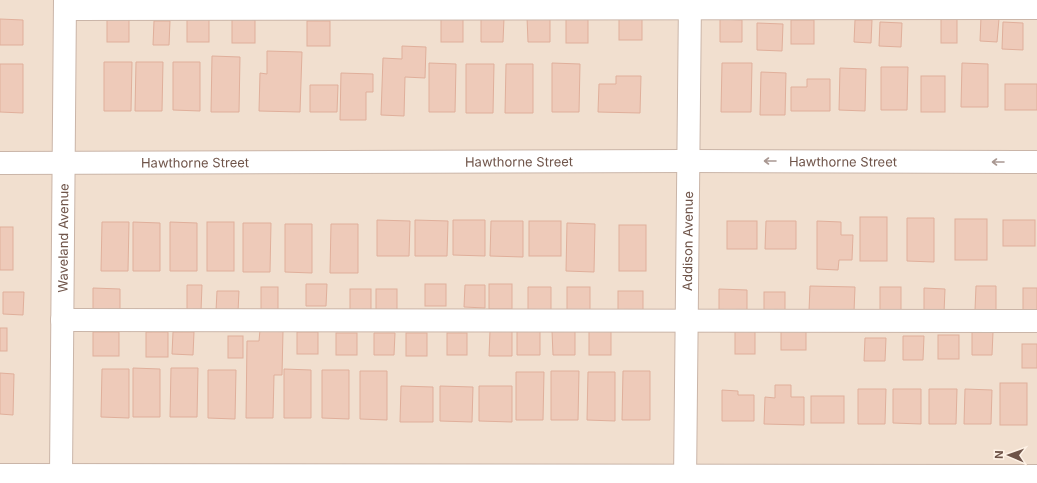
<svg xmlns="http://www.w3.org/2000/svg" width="1037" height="483" viewBox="0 0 1037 483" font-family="Inter,sans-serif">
	<rect width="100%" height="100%" fill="#faeee0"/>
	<!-- residential -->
	<rect fill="#f1dfcf" x="0" y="0" width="1037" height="483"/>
	<!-- building -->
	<g fill="#eecab9" stroke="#e0af9b">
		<polygon points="527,17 550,17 550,42 528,42"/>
		<polygon points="981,17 999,19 997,42 980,41"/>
		<rect x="107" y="18" width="22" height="24"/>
		<rect x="187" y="18" width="22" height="24"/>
		<rect x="232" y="18" width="23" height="25"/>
		<rect x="441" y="18" width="22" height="24"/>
		<polygon points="481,18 504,18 503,42 481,42"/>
		<rect x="566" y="18" width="22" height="25"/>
		<polygon points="0,19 23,20 23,45 0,45"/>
		<rect x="619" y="19" width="23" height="21"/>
		<polygon points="720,19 742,20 742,42 720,42"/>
		<rect x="941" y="19" width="16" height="24"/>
		<rect x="791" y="20" width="23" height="24"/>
		<polygon points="855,20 872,20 871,43 854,42"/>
		<polygon points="154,21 170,21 169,45 153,45"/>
		<rect x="307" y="21" width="23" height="25"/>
		<polygon points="880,22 902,23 901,47 879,46"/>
		<polygon points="1003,22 1023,23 1023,50 1002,49"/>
		<polygon points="757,23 783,24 782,51 757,50"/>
		<polygon points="402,46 426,47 425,78 405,77 404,116 381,115 383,58 402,59"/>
		<polygon points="267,51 302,52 300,112 259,111 260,73 267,74"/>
		<polygon points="212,56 240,57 239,112 211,112"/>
		<polygon points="104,62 132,62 131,111 104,111"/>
		<polygon points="136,62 163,62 162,111 135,111"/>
		<polygon points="173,62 200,62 200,111 173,110"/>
		<polygon points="429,63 456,64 455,112 429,112"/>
		<polygon points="552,63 580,64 579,112 552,112"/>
		<polygon points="722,63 752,63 751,112 721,112"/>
		<polygon points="962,63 988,64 988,107 961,107"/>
		<polygon points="0,64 23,64 23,113 0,112"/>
		<polygon points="466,64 494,64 493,113 466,113"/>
		<polygon points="506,64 533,64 533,113 505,113"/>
		<polygon points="881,67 908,67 907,110 881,110"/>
		<polygon points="840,68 866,69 865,111 839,110"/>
		<polygon points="761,72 786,73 785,115 760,115"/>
		<polygon points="341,73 373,74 373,92 366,92 366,120 340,120"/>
		<polygon points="616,76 641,76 640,113 598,112 599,84 616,84"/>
		<rect x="921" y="76" width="24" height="36"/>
		<polygon points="807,79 830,79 830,111 791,111 791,87 807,87"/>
		<rect x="1005" y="84" width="32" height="26"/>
		<polygon points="310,85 338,85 337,112 310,112"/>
		<rect x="860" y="217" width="27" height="44"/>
		<polygon points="907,218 934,218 934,262 907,261"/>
		<rect x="955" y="219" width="32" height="41"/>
		<polygon points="377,220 410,221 409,256 377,256"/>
		<polygon points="415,220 448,221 447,256 415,256"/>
		<polygon points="453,220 485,220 485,256 453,255"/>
		<rect x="1003" y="220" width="32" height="26"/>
		<polygon points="491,221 523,221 523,257 490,256"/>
		<rect x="529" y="221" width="32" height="35"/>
		<rect x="727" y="221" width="30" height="28"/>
		<polygon points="766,221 796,221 796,249 765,249"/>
		<polygon points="817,221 841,222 841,235 853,235 852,260 839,260 838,270 817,269"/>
		<polygon points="102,222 129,222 128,271 101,271"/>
		<polygon points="133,222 160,223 160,271 133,271"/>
		<polygon points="170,222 197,223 197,271 170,271"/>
		<rect x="207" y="222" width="27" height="49"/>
		<polygon points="243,223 271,223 270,272 243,272"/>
		<polygon points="567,223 595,224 594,272 566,271"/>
		<polygon points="285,224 312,224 312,273 285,272"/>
		<polygon points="331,224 358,224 358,273 330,273"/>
		<rect x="619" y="225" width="27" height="46"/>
		<rect x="0" y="227" width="13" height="43"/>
		<polygon points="306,284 327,284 326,306 306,306"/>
		<rect x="425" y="284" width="21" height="22"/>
		<rect x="489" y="284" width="23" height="25"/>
		<polygon points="187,285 202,285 201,311 187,311"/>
		<polygon points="465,285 485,285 485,308 464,307"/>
		<polygon points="810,286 855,287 854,312 809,311"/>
		<polygon points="976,286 996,286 996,310 975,310"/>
		<rect x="261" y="287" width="17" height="23"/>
		<polygon points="528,287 551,287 551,311 528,312"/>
		<rect x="567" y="287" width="23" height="24"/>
		<rect x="880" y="287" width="21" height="24"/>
		<polygon points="93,288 120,289 120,312 93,311"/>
		<polygon points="924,288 945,289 944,313 924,312"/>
		<rect x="1023" y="288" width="14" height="24"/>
		<rect x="350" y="289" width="21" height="22"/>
		<rect x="376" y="289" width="21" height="22"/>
		<polygon points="719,289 747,290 747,312 719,312"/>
		<polygon points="217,291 239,291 238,312 216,311"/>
		<rect x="618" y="291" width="25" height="21"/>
		<polygon points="3,292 24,292 23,315 3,314"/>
		<rect x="764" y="292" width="21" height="20"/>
		<rect x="0" y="328" width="7" height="23"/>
		<polygon points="260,330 283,331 282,375 274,375 273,418 246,418 247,341 259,341"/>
		<polygon points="540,330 540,355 517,355 517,331"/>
		<rect x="589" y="330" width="22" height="25"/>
		<rect x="735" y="330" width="20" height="24"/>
		<polygon points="490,331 512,331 512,356 489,356"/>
		<polygon points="552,331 575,331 575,355 553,355"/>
		<rect x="781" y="331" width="25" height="19"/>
		<rect x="93" y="332" width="26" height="24"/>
		<rect x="146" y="332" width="22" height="25"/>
		<polygon points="173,332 194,332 193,355 172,354"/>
		<rect x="297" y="332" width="21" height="22"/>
		<polygon points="972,332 993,332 992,355 972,355"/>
		<rect x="336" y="333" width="21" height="22"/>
		<polygon points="374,333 395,333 394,355 374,355"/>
		<rect x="406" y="333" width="21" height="23"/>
		<rect x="447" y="333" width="20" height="22"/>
		<rect x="938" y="335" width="21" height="24"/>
		<rect x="228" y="336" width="15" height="22"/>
		<polygon points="903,336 924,336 923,360 903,360"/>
		<polygon points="865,338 886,338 885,361 864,361"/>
		<rect x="1022" y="344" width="15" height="24"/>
		<polygon points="133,368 160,369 160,417 133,417"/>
		<polygon points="171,368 198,368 197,417 170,417"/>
		<polygon points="102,369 129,369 129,418 101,417"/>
		<polygon points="284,369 311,370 311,418 284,418"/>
		<polygon points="208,370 236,370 235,419 208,418"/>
		<polygon points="322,370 349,370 349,419 322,418"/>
		<polygon points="360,371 387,371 387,420 360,419"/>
		<polygon points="551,371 579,371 578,420 551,420"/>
		<polygon points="623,371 650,371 650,420 622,420"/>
		<polygon points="516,372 544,372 543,420 516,420"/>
		<polygon points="588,372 615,372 615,421 587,420"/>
		<polygon points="0,373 14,374 13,415 0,414"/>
		<rect x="1000" y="383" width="27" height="42"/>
		<polygon points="775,385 791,385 791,397 804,397 804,425 764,424 765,397 775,398"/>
		<polygon points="401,386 433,387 433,422 400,422"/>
		<polygon points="440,386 473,387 472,422 440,421"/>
		<polygon points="479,386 512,386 512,422 479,421"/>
		<polygon points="858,389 886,389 885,424 858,424"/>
		<polygon points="893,389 921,389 921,424 893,423"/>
		<polygon points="929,389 957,389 956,424 929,424"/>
		<polygon points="965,389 992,390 991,424 964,424"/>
		<polygon points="722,390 738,391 738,395 754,395 754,421 722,421"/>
		<rect x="811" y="396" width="33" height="27"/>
	</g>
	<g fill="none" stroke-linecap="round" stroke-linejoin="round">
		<defs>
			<g id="minor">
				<polyline points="65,9 1037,8"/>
				<path id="s1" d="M0,163l688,-2 349,1"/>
				<polyline points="62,320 1037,321"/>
				<polyline points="0,475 1037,476"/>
				<path id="s2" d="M61,475l4,-475"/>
				<path id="s3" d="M685,483l5,-483"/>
			</g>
		</defs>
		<!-- minor casing -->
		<use href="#minor" stroke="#cab5a8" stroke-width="24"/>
		<!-- minor -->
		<use href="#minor" stroke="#fff" stroke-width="22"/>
	</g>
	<!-- one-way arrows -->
	<defs><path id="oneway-shaft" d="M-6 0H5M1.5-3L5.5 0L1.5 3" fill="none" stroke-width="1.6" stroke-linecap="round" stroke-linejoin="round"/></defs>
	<g stroke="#a99892">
		<use href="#oneway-shaft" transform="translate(770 161) rotate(-180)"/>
		<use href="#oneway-shaft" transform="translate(998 162) rotate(-180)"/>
	</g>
	<g text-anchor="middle" stroke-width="3" stroke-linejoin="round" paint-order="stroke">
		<!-- street labels -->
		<g font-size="13" fill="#6f5449" stroke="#fef2e6">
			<text dy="5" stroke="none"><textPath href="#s1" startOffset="519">Hawthorne Street</textPath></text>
			<text dy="5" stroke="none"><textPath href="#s1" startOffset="195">Hawthorne Street</textPath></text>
			<text dy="5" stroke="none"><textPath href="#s1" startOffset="843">Hawthorne Street</textPath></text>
			<text dy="5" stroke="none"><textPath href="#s2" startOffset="237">Waveland Avenue</textPath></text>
			<text dy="5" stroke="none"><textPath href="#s3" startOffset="242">Addison Avenue</textPath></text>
		</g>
	</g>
	<!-- north arrow -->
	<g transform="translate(1009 455) rotate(272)" stroke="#fef2e6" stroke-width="3" paint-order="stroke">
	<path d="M0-3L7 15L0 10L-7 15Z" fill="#6f5449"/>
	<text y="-6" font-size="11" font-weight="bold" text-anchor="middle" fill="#6f5449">N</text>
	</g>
</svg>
